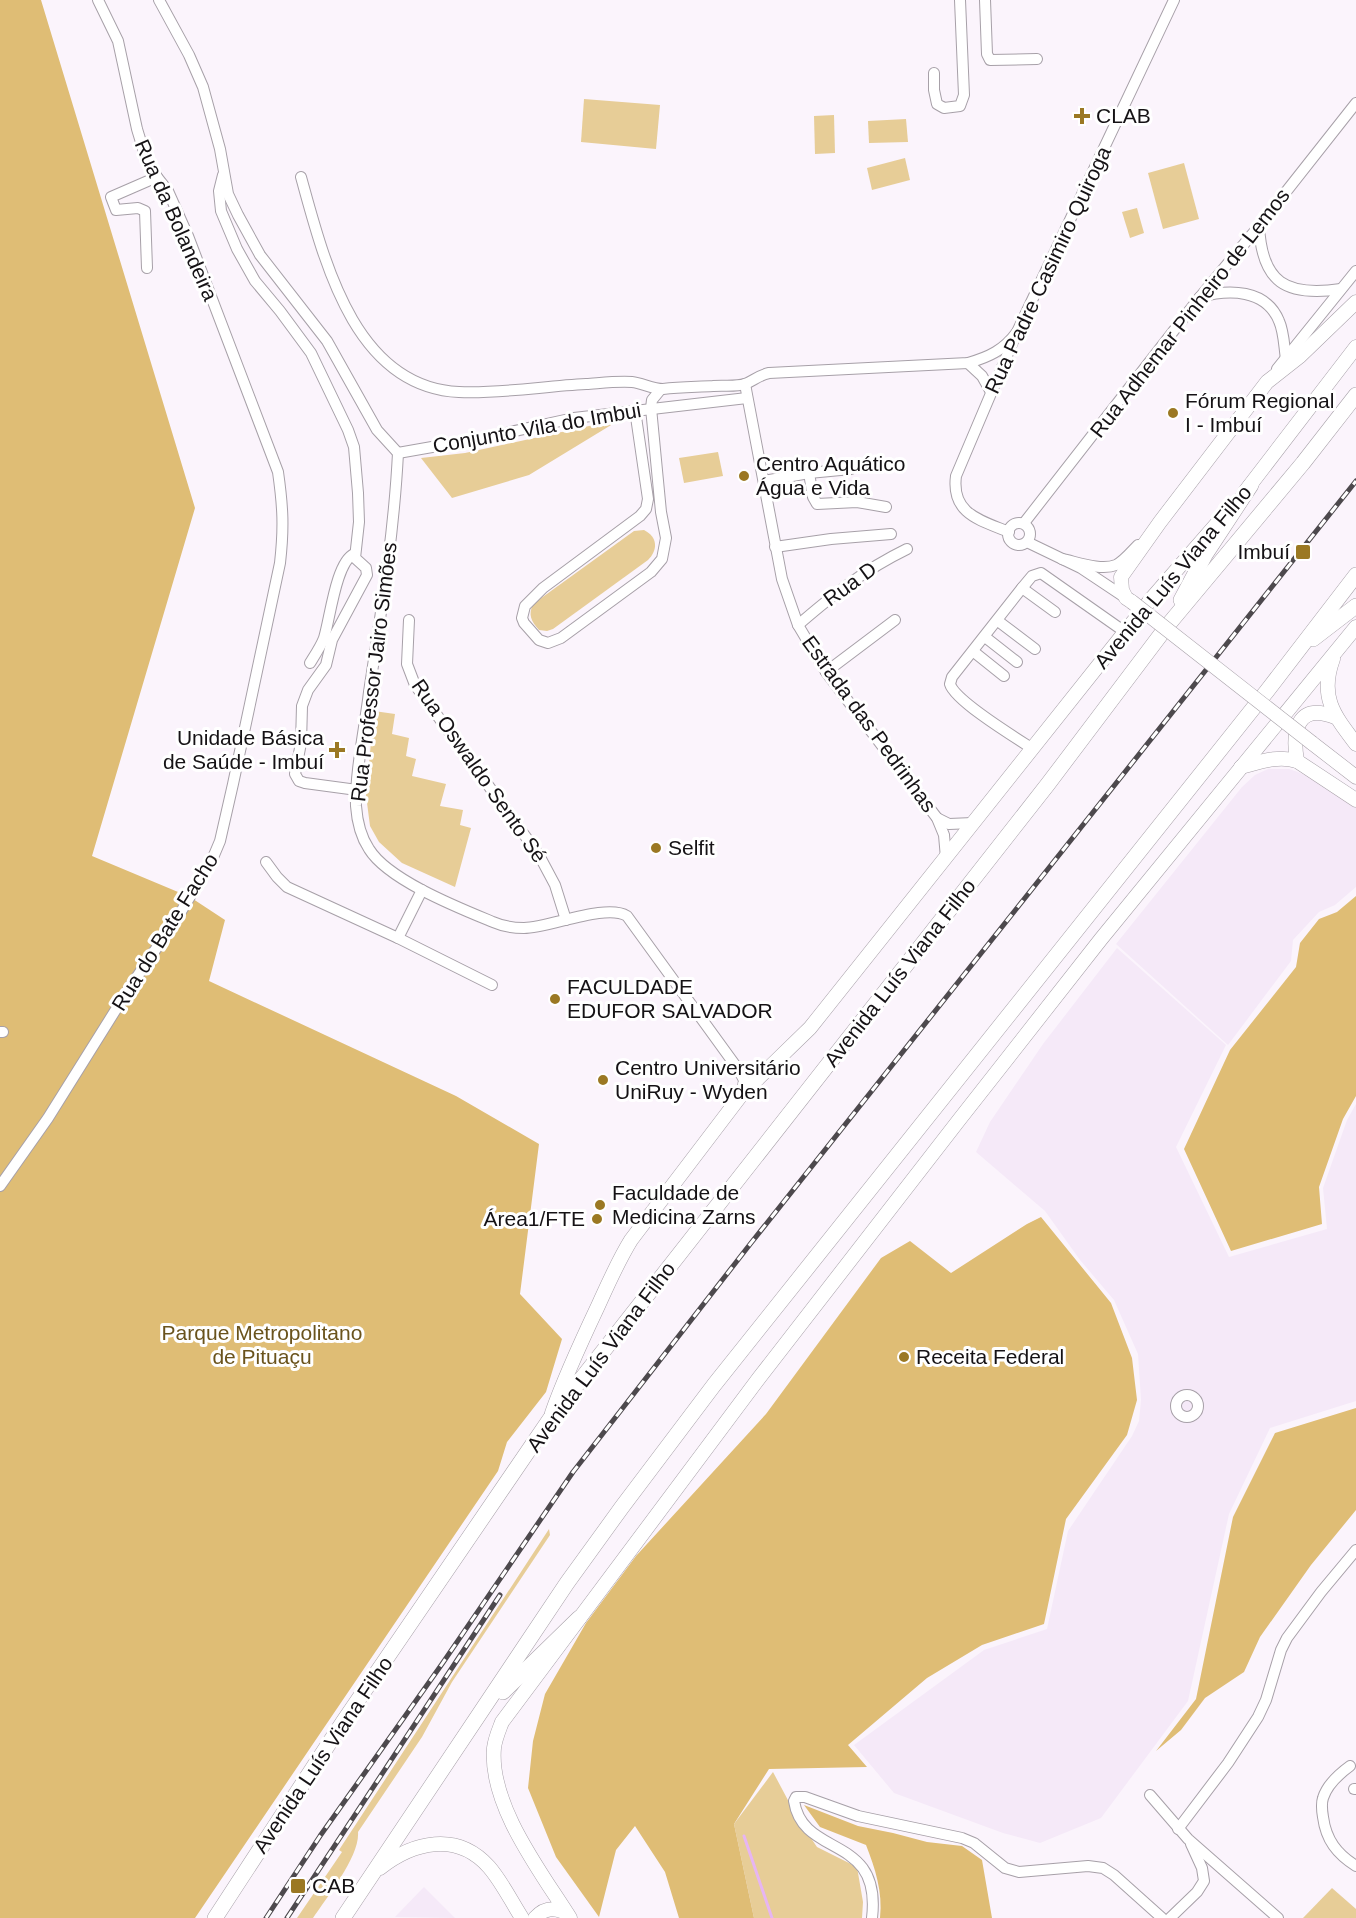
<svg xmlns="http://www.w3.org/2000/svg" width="1356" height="1918" viewBox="0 0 1356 1918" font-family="Helvetica,sans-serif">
	<rect width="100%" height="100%" fill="#fbf4fc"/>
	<!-- built -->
	<g fill="#f5e9f8">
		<polygon points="1268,769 1289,769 1298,772 1322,783 1356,806 1356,887 1335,905 1319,912 1293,940 1291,961 1228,1045 1116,944 1242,787 1255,775"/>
		<polygon points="1117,948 1226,1045 1176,1147 1229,1257 1327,1229 1323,1188 1347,1120 1356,1104 1356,1401 1270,1428 1229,1514 1188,1701 1101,1818 1040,1843 1003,1833 894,1793 854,1745 984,1650 1047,1629 1068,1531 1132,1436 1139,1421 1141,1400 1138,1354 1114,1300 1080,1260 1045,1211 976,1152 990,1122 1043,1044"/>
		<polygon points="424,1887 455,1918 395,1917"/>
	</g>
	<!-- green -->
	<g fill="#e7cd97">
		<polygon points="584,99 660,105 656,149 581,142"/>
		<polygon points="834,115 835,153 815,154 814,116"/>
		<polygon points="906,119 908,142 869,143 868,121"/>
		<polygon points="905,158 910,180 872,190 867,168"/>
		<polygon points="1184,163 1199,219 1163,229 1148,173"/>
		<polygon points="1137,208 1144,233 1130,238 1122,212"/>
		<polygon points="621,419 529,475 452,498 421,458 465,453"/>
		<polygon points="718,452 723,476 684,483 679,458"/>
		<path d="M644,530c14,7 14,20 4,30l-95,69 -6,2 -8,-1c-8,-9 -11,-15 -6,-26l101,-73z"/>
		<polygon points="374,711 395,714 392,734 409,738 406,756 416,759 412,776 446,784 440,806 463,810 460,825 471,828 455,887 402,863 379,842 370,826 366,795"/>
		<path d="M549,1529l1,6 -98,147 -30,55 -64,95c2,24 -31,65 -45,86h-16l45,-66 -3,-2z"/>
		<polygon points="773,1772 798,1819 817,1847 857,1867 863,1902 862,1918 754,1918 734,1824"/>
		<polygon points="1332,1888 1356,1909 1356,1918 1303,1918"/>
	</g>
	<!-- forest -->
	<g fill="#dfbd75">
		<polygon points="0,0 41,0 195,508 92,856 190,897 225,920 209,981 456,1096 539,1144 520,1294 562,1339 546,1392 507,1442 498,1471 195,1918 0,1918"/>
		<polygon points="1356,896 1356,1096 1343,1119 1319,1187 1322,1224 1231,1251 1184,1149 1230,1050 1296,967 1300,943 1319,919 1337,912"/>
		<polygon points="1041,1217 1111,1303 1132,1358 1137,1400 1127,1435 1066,1519 1044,1624 982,1645 927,1678 848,1745 867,1767 769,1769 734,1824 754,1918 679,1918 665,1872 635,1826 616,1850 599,1917 556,1857 528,1788 533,1741 545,1694 586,1623 636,1556 766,1414 881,1258 910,1241 951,1273 1027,1224"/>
		<polygon points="1356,1408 1356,1510 1311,1565 1260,1637 1244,1672 1205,1698 1181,1730 1156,1751 1196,1699 1233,1517 1275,1433"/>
		<path d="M804,1805l54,21 35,7 34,9 35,4 20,14 10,58h-112c3,-26 -5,-50 -14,-73l-46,-18z"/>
	</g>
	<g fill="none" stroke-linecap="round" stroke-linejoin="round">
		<!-- stream -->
		<polyline stroke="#e7b5f2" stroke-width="3" points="744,1836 772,1918"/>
		<defs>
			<g id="minor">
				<polyline points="159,0 189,55 203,87 220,149 228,194 238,215 260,255 327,341 377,430 398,453"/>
				<polyline points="985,0 987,54 990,60 1037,59"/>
				<polyline points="934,73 934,90 937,104 944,108 960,106 964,95 960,0"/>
				<polyline points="223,175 219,191 221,211 237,249 255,281 280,311 311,353 348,430 354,447 358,493 359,522 355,558 366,568 367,575 332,640 326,665 308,690 302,706 301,743 295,774 299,781 305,783 357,790"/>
				<path d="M301,177c23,83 53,210 158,215 42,2 85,-6 127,-8 15,-1 31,-3 46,-2 10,1 21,7 31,7 17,-2 33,-2 50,-3 9,-1 23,1 32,-2 8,-3 14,-9 24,-11l199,-10c21,-6 36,-13 49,-31"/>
				<path d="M1259,226c3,57 27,71 82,63"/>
				<polyline points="147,268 145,211 138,208 116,210 111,197 157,177"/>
				<path d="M1200,297c29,-8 66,-8 79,24 5,11 5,25 7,38"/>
				<polyline points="968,363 982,376 991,392"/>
				<polyline points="1277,369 1356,271"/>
				<polyline points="745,384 782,579 798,625 826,672 937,818 944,835 946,858"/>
				<polyline points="635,410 648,499 646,509 640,516 543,588 525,606 522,618 524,623 539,640 548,643 561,638 651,572 662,559 666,538 661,512 651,408 652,400 661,389"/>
				<path d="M398,453c-4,80 -17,160 -29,239 -4,35 -14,80 -13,114 1,14 5,31 13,43 19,31 90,59 124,73 9,4 21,6 31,6 25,0 82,-25 103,-12l111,153 6,11 -2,14"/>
				<polyline points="398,453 483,438 574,418 747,398"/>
				<polyline points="809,473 813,497 817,504 857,502 886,507"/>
				<polyline points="764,481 809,473 851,469"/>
				<polyline points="1024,523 1200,297 1259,226 1356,103"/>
				<circle cx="1019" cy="534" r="11"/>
				<path d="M1009,532c-29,-12 -58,-18 -53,-56l61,-144 157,-332"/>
				<polyline points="1027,542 1081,568 1126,598"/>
				<polyline points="775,547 831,539 891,534"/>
				<path d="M1062,559c15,3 39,12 54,6 8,-4 15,-13 22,-20"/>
				<polyline points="1022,588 1055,612"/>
				<polyline points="409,620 407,664 415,685 539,855 555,885 566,920"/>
				<polyline points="998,621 1035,649"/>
				<path d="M798,625c36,-31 66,-55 109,-76"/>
				<polyline points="985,637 1017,662"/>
				<polyline points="974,652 1004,676"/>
				<path d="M310,663c5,-8 11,-17 14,-25 6,-19 12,-76 30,-84"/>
				<polyline points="826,672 895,620"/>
				<path d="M1033,749c-17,-11 -78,-48 -83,-65l2,-7 70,-89 10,-12 9,-3 84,59"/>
				<polyline points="937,818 949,824 973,823"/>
				<polyline points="266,862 277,877 287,887 398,938 492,985"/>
				<polyline points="398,938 422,890"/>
				<polyline points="0,1032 3,1032"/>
				<path d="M0,1186l48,-68 82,-131 49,-72 33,-55 8,-19 13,-57 47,-221c4,-35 3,-56 -2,-91l-90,-236 -20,-45 -11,-14 -13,-25 -7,-23 -19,-88 -20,-41"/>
				<circle cx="1187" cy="1406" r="11"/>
				<path d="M1350,1766c-11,8 -23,19 -27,32 -2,6 -1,13 0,19 3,23 14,37 33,49"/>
				<polyline points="1354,1789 1356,1789"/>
				<polyline points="1150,1795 1188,1839 1278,1918"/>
				<polyline points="1178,1829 1228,1763 1258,1717 1266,1700 1281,1650 1287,1638 1321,1592 1356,1550"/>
				<path d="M872,1918c10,-85 -69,-59 -78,-117l2,-4h9l53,19 104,22 12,5 31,25 14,4 69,-6 15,2 11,7 48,43"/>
				<polyline points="1170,1918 1197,1892 1204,1881 1202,1868 1191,1844"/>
			</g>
			<g id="major">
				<polyline points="1244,493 1356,347"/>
				<polyline points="1132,602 1126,598 1122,590 1121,577 1160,522 1267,382 1300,356 1356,302"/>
				<path d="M1333,659c-14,38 1,56 23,85"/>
				<polyline points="1312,743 1356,777"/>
				<path d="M1297,761c-5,-30 0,-59 38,-44"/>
				<path d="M1241,767c19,-5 37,-12 56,-6l59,39"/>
				<path d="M552,1413c13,-37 29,-71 46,-107 10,-22 20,-45 33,-66l111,-146 68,-66 342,-430 75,-86"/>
				<path d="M380,1868c33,-26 77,-37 109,-1 13,15 22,34 33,51"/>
				<path d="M535,1918c9,-10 19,-11 31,-5"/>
				<path d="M570,1918c-29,-46 -81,-113 -76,-170 1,-9 5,-18 8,-26l257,-344 200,-258 142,-181 255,-312"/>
			</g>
			<g id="highway">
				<polyline points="1181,600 1205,555 1251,485"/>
				<polyline points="1313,639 1356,606"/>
				<polyline points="503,1692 579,1618"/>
				<polyline points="215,1918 343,1722 550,1419 1048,784 1168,625 1303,463 1356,395"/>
				<polyline points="343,1918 567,1583 622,1507 714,1385 1267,691 1356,575"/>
			</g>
		</defs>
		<!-- minor casing -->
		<use href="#minor" stroke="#a7a0a8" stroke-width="12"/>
		<!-- major casing -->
		<use href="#major" stroke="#a7a0a8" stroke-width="15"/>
		<!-- highway casing -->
		<use href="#highway" stroke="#a7a0a8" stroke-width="16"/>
		<!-- minor -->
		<use href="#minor" stroke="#fff" stroke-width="10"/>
		<!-- major -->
		<use href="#major" stroke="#fff" stroke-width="14"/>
		<!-- highway -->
		<use href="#highway" stroke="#fff" stroke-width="15"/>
		<defs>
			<g id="rail">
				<polyline points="266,1918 320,1836 442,1664 573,1472 751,1243 1356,481"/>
				<polyline points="287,1918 500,1595"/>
			</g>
		</defs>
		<!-- rail casing -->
		<use href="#rail" stroke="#4d494d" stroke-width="5"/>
		<!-- rail -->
		<use href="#rail" stroke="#fff" stroke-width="3" stroke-dasharray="9" stroke-linecap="butt"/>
		<defs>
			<polyline id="major-bridge" points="1132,602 1312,743"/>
		</defs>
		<!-- major-bridge casing -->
		<use href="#major-bridge" stroke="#a7a0a8" stroke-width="15" stroke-linecap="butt"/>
		<!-- major-bridge -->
		<use href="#major-bridge" stroke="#fff" stroke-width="14"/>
	</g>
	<!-- markers -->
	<g fill="#9b7823" stroke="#fff" stroke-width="2">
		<path d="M1079 107h6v6h6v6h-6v6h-6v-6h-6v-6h6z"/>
		<circle cx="1173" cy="413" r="6"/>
		<circle cx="744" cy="476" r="6"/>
		<rect x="1295" y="544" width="16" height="16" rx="3"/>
		<path d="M334 741h6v6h6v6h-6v6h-6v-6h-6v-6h6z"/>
		<circle cx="656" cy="848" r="6"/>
		<circle cx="555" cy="999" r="6"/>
		<circle cx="603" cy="1080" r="6"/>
		<circle cx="600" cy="1205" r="6"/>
		<circle cx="597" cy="1219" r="6"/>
		<circle cx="904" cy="1357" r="6"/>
		<rect x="290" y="1878" width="16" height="16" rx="3"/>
	</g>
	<g text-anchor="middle" stroke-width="6" stroke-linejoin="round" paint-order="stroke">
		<!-- poi labels -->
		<g font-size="21" fill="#151215" stroke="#fff" text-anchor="start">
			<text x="1096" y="123">CLAB</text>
			<text x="1185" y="408">Fórum Regional<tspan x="1185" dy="24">I - Imbuí</tspan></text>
			<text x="756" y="471">Centro Aquático<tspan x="756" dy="24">Água e Vida</tspan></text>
			<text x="1290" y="559" text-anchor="end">Imbuí</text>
			<text x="324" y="745" text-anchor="end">Unidade Básica<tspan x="324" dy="24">de Saúde - Imbuí</tspan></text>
			<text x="668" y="855">Selfit</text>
			<text x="567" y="994">FACULDADE<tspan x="567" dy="24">EDUFOR SALVADOR</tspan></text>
			<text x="615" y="1075">Centro Universitário<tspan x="615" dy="24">UniRuy - Wyden</tspan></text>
			<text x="612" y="1200">Faculdade de<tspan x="612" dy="24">Medicina Zarns</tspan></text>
			<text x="585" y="1226" text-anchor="end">Área1/FTE</text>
			<text x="916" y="1364">Receita Federal</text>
			<text x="312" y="1893">CAB</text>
		</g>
		<!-- street labels -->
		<g font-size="21" fill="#151215" stroke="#fff">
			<text transform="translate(176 220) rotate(66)" y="7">Rua da Bolandeira</text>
			<text transform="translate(1048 270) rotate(-65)" y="7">Rua Padre Casimiro Quiroga</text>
			<text transform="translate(1190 313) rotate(-52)" y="7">Rua Adhemar Pinheiro de Lemos</text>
			<text transform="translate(537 428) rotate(-10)" y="7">Conjunto Vila do Imbui</text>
			<text transform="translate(1173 577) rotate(-50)" y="7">Avenida Luís Viana Filho</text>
			<text transform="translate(850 584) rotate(-36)" y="7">Rua D</text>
			<text transform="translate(374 672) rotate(-83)" y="7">Rua Professor Jairo Simões</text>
			<text transform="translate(869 724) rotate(54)" y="7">Estrada das Pedrinhas</text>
			<text transform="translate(479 771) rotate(55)" y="7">Rua Oswaldo Sento Sé</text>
			<text transform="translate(165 932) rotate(-58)" y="7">Rua do Bate Facho</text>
			<text transform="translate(900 973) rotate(-52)" y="7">Avenida Luís Viana Filho</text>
			<text transform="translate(601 1357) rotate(-53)" y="7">Avenida Luís Viana Filho</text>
			<text transform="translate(323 1755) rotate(-56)" y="7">Avenida Luís Viana Filho</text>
		</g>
		<!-- park labels -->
		<g font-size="21" fill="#6a531c" stroke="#fff">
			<text x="262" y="1340">Parque Metropolitano<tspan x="262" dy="24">de Pituaçu</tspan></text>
		</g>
	</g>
</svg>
